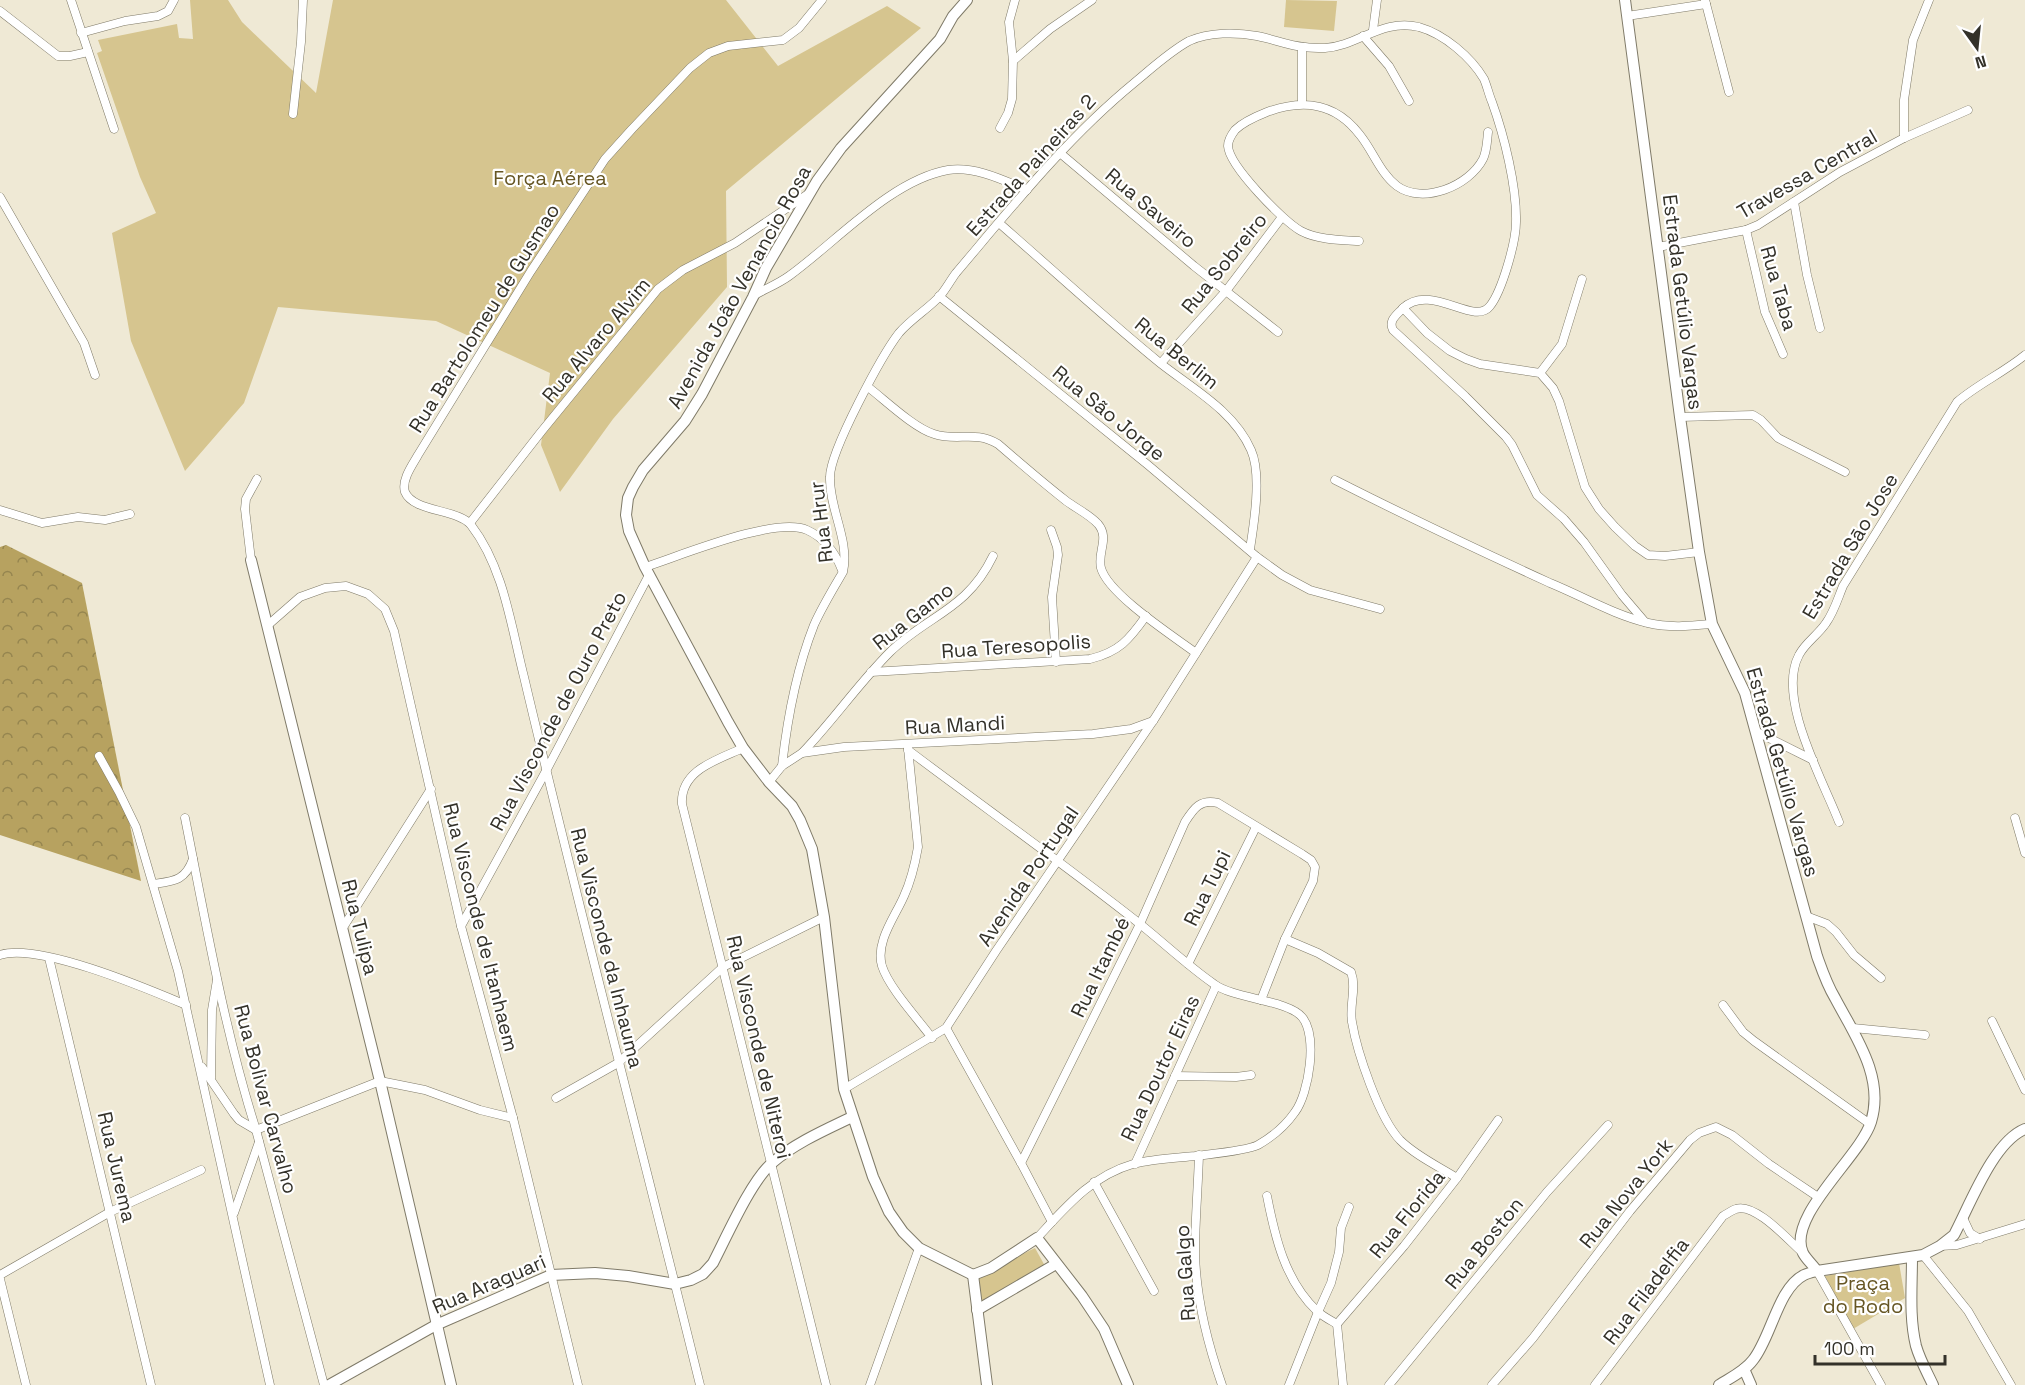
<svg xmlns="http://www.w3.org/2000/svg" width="2025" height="1385" viewBox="0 0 2025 1385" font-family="'Space Grotesk',sans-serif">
	<defs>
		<pattern id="forest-crowns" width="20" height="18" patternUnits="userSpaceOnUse" patternTransform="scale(1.5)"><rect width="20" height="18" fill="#b7a260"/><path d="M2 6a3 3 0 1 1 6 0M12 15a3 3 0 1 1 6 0" fill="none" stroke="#95854f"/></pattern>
	</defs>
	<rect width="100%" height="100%" fill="#efe9d5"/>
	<!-- forest -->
	<polygon fill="url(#forest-crowns)" points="6,545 82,583 141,881 0,835 0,547"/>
	<!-- green -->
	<g fill="#d6c58f">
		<polygon points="190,0 228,0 242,22 316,93 333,0 726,0 778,66 887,6 921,28 726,191 727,287 613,419 560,492 541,445 550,373 436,321 278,307 244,403 185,471 131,341 112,233 156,213 140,177 97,53 102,51 98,40 177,24 179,38 193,39"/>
		<polygon points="1286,0 1337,1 1334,31 1284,27"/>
		<polygon points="1035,1248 1045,1266 981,1302 978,1276"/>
		<polygon points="1899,1263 1905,1298 1853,1329 1825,1276"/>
	</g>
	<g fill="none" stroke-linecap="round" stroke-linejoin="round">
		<defs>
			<g id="street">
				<polyline points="71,0 114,129"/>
				<polyline points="1705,0 1729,92"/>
				<polyline points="0,11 58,56 70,56 88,52"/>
				<polyline points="1627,16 1706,4"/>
				<polyline points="1373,30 1377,0"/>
				<polyline points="81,33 125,21 158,16 168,11 174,0"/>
				<polyline points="1363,36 1389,66 1409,101"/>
				<polyline points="1013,61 1050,29 1092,0"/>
				<polyline points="1302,103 1302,47"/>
				<polyline points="293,114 301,42 303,0"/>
				<polyline points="1000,128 1008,113 1012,99 1013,61 1009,22 1015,0"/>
				<polyline points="1904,138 1904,100 1913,40 1929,0"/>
				<polyline points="1060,153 1194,266 1278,332"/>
				<polyline points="0,197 84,343 95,375"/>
				<polyline points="1794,202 1807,275 1820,328"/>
				<path d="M999,223c54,47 106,95 161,140 33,26 74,48 91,87 11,24 3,74 -1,99"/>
				<polyline points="1746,230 1765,312 1783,354"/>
				<path d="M1359,241c-18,-1 -41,-1 -58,-10 -17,-9 -72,-65 -73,-85 0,-5 4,-12 7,-16 8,-8 22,-14 32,-18 36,-13 68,-10 93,23 13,16 20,38 37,51 26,19 72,0 86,-27 4,-8 4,-18 5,-27"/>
				<polyline points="1658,247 1746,230 1758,225 1840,172 1904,138 1968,110"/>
				<path d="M753,296c12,-7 25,-12 36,-20 46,-33 102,-96 159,-106 27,-4 55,10 79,20"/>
				<polyline points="939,296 1148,465 1257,557 1282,575 1310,590 1380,609"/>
				<path d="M1403,308c-6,7 -15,12 -10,22l72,66 41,41 6,8 25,50 27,24 20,23 38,53 23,27"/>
				<polyline points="1161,363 1226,291 1282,217"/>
				<polyline points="1540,373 1562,344 1582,279"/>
				<path d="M868,387c17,13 46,41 66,47 24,8 40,-4 64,10 22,19 44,38 67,56 10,8 24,14 33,24 12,14 -1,28 3,44 7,26 72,68 95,85"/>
				<polyline points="1680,417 1753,415 1761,420 1778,438 1845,472"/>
				<path d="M1335,480c71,36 143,70 215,103 32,13 64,32 98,40 21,5 42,3 64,1"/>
				<polyline points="0,510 42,523 78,517 105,520 130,514"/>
				<polyline points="470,523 541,432 658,289 683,270 735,243 808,194"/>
				<polyline points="1051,530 1057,547 1058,555 1052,597 1056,662"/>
				<polyline points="251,560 245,509 246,499 257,479"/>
				<path d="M645,567c35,-11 130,-51 162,-37 18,8 28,22 35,40"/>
				<polyline points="268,625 300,597 325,588 346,586 368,594 385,609 394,631 461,926 513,1118 578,1385"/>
				<path d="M871,672l219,-13c29,-7 39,-19 56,-43"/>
				<polyline points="1757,732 1813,760"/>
				<path d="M743,748c-26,12 -63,22 -61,56l144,581"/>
				<path d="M908,748l10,99c-3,17 -7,34 -14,49 -9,21 -29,46 -22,70 7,22 36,53 50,72"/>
				<path d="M908,750c77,58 156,114 232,174 25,20 48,42 74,60 20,15 74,16 88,33 16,19 7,76 -7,95 -9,13 -23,25 -37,33 -12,6 -48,9 -63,11 -20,2 -43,3 -62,8 -42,12 -68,44 -96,74"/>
				<path d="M802,753c31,-32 56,-69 88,-101 38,-37 77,-42 103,-96"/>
				<polyline points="99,756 119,792 136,827 178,971 270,1385"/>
				<path d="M782,766c5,-45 15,-98 32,-141 8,-18 19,-36 29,-53 7,-32 -14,-63 -13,-95 0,-26 52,-122 69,-144 12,-14 29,-24 41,-37 6,-7 10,-15 16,-23 56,-66 111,-135 178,-190 17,-14 35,-31 55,-42 20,-9 47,-9 68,-5 16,3 32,10 48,11 6,1 13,1 20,1 33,-2 57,-30 94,-21 25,7 52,30 65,52 3,7 5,16 8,23 12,33 25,85 24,120 0,20 -14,69 -26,84 -16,21 -59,-24 -87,2l24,25 23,18 16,8 14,5 60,9 13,15 6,13 26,86 14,22 16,18 20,19 13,9 17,1 34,-4"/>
				<polyline points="769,782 782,766 802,753 844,747 1093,734 1131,729 1153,721"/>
				<path d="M185,818c21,105 39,211 71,312l68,255"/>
				<polyline points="2015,818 2025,853"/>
				<path d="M1839,822c-16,-42 -63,-124 -40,-167 6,-12 19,-20 27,-32 8,-11 12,-25 17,-37l114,-184c21,-18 46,-29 68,-47"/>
				<path d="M153,884c21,-3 32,-3 40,-25"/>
				<polyline points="1806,916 1827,924 1836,932 1854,955 1881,978"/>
				<polyline points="461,926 546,771 649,575"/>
				<polyline points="342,929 431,789"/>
				<path d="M1285,939l33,14 33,19c6,16 -2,33 1,50 5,30 27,96 48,118 16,16 38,26 57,38"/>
				<path d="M0,955c38,-13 148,34 186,50"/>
				<polyline points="49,958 151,1385"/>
				<polyline points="1188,964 1256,827"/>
				<polyline points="1723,1005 1743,1032 1754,1041 1870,1124"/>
				<polyline points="1992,1021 2025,1090"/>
				<polyline points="946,1028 1021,1163 1052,1222"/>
				<polyline points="1853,1028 1925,1035"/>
				<polyline points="202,1067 234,1114 239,1120 256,1130 380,1081 425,1090 480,1110 513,1118"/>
				<polyline points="1175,1076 1236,1077 1251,1075"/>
				<polyline points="211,1078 212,1010 217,980"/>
				<polyline points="844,1089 946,1028 996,951 1153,721 1257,557"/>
				<polyline points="556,1098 618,1063 723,967 824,917"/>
				<path d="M1199,1155c-1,33 -4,66 -4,98 1,46 12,89 27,132"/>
				<path d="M1021,1163l119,-239 45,-102c9,-14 15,-23 33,-19l84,51 9,6 4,7 -2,14 -28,58 -24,61"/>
				<polyline points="1135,1164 1216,986"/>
				<polyline points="1094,1182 1154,1291"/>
				<path d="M1267,1196c8,41 18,85 50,115 5,5 13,9 20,13"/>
				<polyline points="234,1213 259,1142"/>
				<polyline points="1963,1218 1970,1233 1980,1239"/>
				<polyline points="1940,1246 1957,1245 2025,1224"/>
				<polyline points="1923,1255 1968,1311 2011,1385"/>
				<polyline points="1817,1271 1881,1385"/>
				<polyline points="0,1275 110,1212 201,1170"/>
				<polyline points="0,1279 26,1385"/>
				<polyline points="1337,1324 1404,1246 1457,1178 1498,1120"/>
				<polyline points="1337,1324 1343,1385"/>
				<path d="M700,1385c-58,-236 -120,-471 -176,-708 -13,-51 -20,-109 -53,-152 -13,-16 -58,-13 -66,-33 -4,-12 8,-28 13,-37l113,-184 74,-112 27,-30 58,-61 19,-15 19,-7 55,-6 16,-12 23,-28"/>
				<polyline points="870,1385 919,1248"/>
				<polyline points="1289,1385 1318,1312 1331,1283 1339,1252 1341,1228 1349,1207"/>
				<polyline points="1389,1385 1547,1192 1608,1125"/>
				<polyline points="1492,1385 1533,1338 1630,1211 1690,1140 1699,1133 1716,1127 1732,1135 1769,1164 1818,1197"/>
				<path d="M1595,1385l128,-169c4,-2 9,-6 13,-7 19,-7 53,32 67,44"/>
			</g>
			<g id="secondary">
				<polyline points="967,0 953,16 940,39 841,148 817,181 766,268 753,297 702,394 685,421 643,470 633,487 628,498 626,515 629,531 645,567 728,722 743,748 769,782 792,806 800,820 812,849 824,917 844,1089 873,1177 889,1212 903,1232 919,1248 973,1275"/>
				<path d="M1625,0l55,417 19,135 13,72 33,69 72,263c5,14 10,29 18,42 20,38 50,79 36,124 -11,35 -85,95 -68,131 3,6 10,12 14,18"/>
				<polyline points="251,560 380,1081 451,1385"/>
				<path d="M1912,1257c0,30 -3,60 4,89 4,14 11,26 17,39"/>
				<polyline points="973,1275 991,1268 1037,1238 1082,1296 1104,1329 1128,1385"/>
				<polyline points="973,1275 987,1385"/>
				<polyline points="977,1310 1056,1264"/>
				<polyline points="1744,1369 1751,1385"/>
				<path d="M329,1385l107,-60 115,-50 44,-2 33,3 47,8 16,-4 12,-6 10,-11c14,-27 38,-82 59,-100 23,-20 53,-33 80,-46"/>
				<path d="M1719,1385c11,-7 26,-14 34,-25 18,-22 25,-72 51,-85 4,-2 9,-3 13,-4l106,-16 17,-9 14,-11c16,-30 39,-93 71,-106"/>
			</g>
		</defs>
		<!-- street casing -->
		<use href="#street" stroke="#7f7a68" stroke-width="9"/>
		<!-- secondary casing -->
		<use href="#secondary" stroke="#7f7a68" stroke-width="12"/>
		<!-- street -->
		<use href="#street" stroke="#fff" stroke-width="8"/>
		<!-- secondary -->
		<use href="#secondary" stroke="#fff" stroke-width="10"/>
	</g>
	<g text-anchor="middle" stroke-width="4.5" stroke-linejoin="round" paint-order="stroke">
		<!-- street labels -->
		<g font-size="20" fill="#333129" stroke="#fff">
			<text transform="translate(1031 165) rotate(-48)" y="7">Estrada Paineiras 2</text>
			<text transform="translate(1807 174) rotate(-30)" y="7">Travessa Central</text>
			<text transform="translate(1151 208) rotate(40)" y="7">Rua Saveiro</text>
			<text transform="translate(1224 263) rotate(-51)" y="7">Rua Sobreiro</text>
			<text transform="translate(739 287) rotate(-61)" y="7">Avenida João Venancio Rosa</text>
			<text transform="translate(1779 288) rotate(74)" y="7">Rua Taba</text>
			<text transform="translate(1683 302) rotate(83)" y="7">Estrada Getúlio Vargas</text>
			<text transform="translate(484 318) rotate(-58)" y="7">Rua Bartolomeu de Gusmao</text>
			<text transform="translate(596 340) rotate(-50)" y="7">Rua Alvaro Alvim</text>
			<text transform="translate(1177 353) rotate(39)" y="7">Rua Berlim</text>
			<text transform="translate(1109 413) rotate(39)" y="7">Rua São Jorge</text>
			<text transform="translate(821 522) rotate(-97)" y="7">Rua Hrur</text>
			<text transform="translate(1850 546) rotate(-59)" y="7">Estrada Sāo Jose</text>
			<text transform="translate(913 616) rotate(-38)" y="7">Rua Gamo</text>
			<text transform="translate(1016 646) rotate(-4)" y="7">Rua Teresopolis</text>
			<text transform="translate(558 711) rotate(-62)" y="7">Rua Visconde de Ouro Preto</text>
			<text transform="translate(955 725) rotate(-3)" y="7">Rua Mandi</text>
			<text transform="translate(1783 772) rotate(74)" y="7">Estrada Getúlio Vargas</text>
			<text transform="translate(1028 876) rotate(-56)" y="7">Avenida Portugal</text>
			<text transform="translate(1207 888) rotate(-64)" y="7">Rua Tupi</text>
			<text transform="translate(360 927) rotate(76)" y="7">Rua Tulipa</text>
			<text transform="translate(481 927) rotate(76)" y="7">Rua Visconde de Itanhaem</text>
			<text transform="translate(607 948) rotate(76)" y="7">Rua Visconde da Inhauma</text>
			<text transform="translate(1100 967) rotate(-64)" y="7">Rua Itambé</text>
			<text transform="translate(759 1047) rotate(77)" y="7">Rua Visconde de Niteroi</text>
			<text transform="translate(1160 1068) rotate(-65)" y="7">Rua Doutor Eiras</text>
			<text transform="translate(266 1099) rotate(75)" y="7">Rua Bolivar Carvalho</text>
			<text transform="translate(117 1167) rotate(77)" y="7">Rua Jurema</text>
			<text transform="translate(1626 1193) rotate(-51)" y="7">Rua Nova York</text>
			<text transform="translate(1407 1214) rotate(-51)" y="7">Rua Florida</text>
			<text transform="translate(1484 1243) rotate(-51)" y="7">Rua Boston</text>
			<text transform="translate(1185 1273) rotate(-94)" y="7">Rua Galgo</text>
			<text transform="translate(489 1284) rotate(-23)" y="7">Rua Araguari</text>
			<text transform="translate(1646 1291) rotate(-53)" y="7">Rua Filadelfia</text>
		</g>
		<!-- park labels -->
		<g font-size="20" fill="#665624" stroke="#fff">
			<text x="550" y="185">Força Aérea</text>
			<text x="1863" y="1290">Praça<tspan x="1863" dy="23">do Rodo</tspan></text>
		</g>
	</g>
	<!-- north arrow -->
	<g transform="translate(1977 48) rotate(165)" stroke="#ffffff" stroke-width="4.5" paint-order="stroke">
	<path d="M0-4.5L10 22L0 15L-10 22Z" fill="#333129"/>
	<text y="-9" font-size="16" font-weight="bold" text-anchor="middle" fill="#333129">N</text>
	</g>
	<!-- scale -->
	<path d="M1815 1355v9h130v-9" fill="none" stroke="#333129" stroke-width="3"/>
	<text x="1824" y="1355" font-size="18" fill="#333129" stroke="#ffffff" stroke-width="4.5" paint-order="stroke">100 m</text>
</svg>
